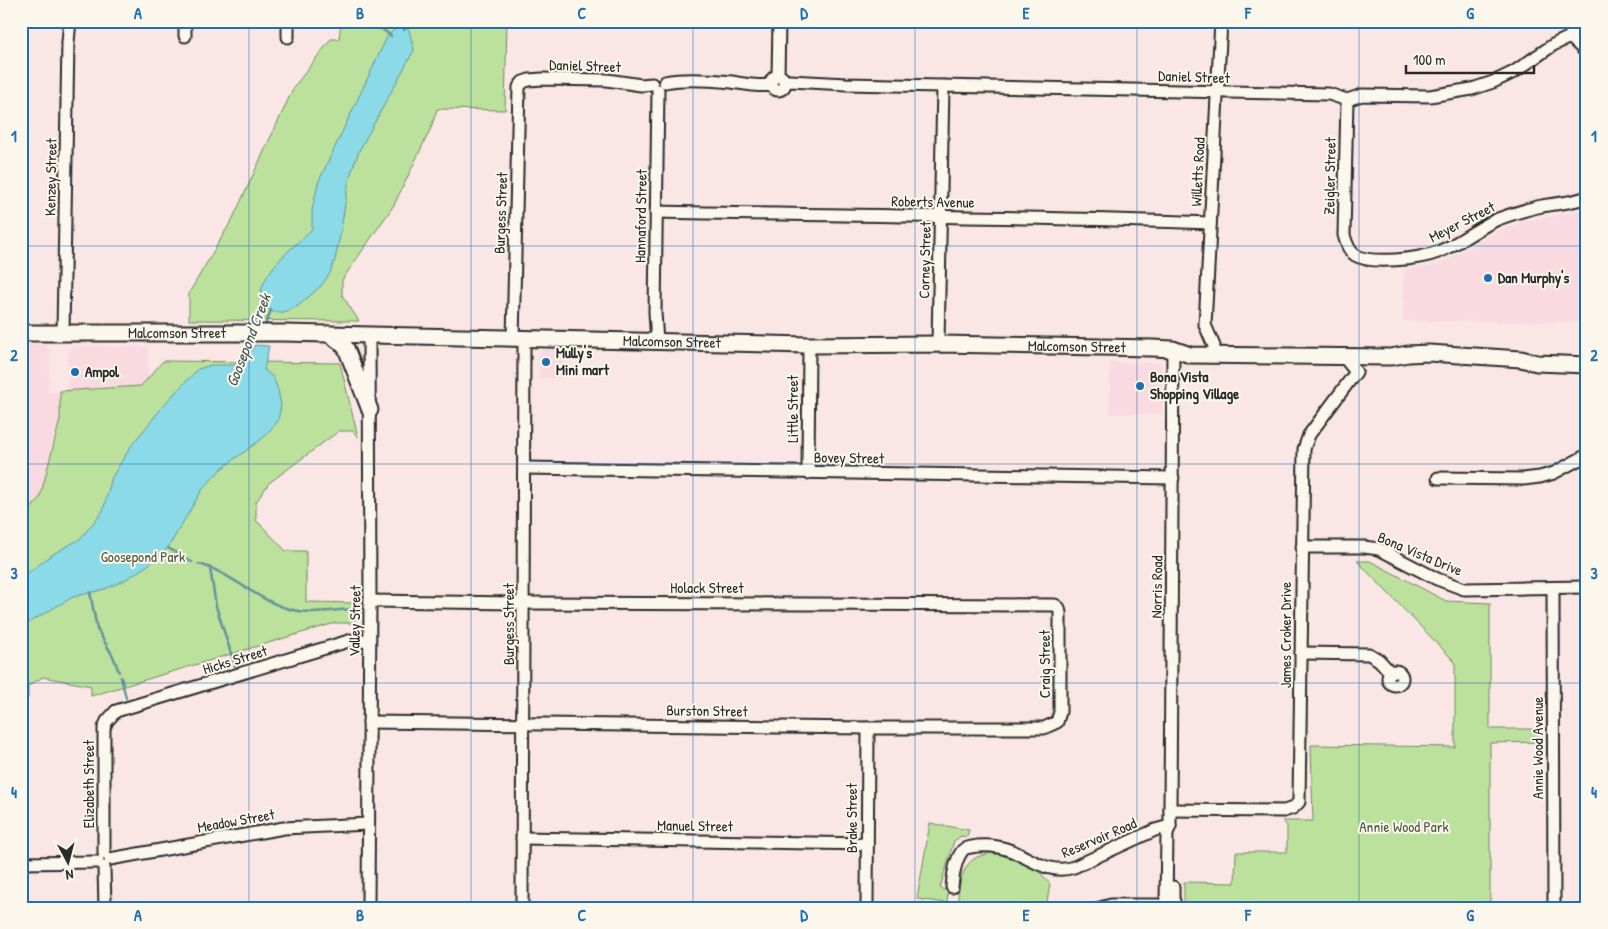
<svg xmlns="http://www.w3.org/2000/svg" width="1608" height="929" viewBox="0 0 1608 929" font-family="'Patrick Hand',sans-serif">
	<rect width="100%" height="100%" fill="#fae6e5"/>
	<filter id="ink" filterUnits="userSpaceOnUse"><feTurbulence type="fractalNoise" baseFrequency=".02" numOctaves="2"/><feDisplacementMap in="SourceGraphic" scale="10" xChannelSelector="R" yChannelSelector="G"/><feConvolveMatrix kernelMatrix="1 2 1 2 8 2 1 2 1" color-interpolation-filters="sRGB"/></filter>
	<g filter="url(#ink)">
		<!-- built -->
		<g fill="#f9dae0">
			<polygon points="1587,209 1587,322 1403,321 1404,270 1422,268 1444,262 1491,234 1509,226 1539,218 1570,213"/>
			<polygon points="21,344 45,345 50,350 49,383 47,392 60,391 60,420 40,497 21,522"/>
			<polygon points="73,346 148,347 148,379 141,386 67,391 68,351"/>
			<polygon points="544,350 565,350 565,378 539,378 539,355"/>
			<polygon points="1110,363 1159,363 1162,367 1162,414 1110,414"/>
		</g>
		<!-- green -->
		<g fill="#bbe19c" stroke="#738664">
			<polygon points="341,21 507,21 505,110 437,109 431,128 394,205 342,280 342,295 359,321 189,320 189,293 233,218 294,87 331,39 339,39"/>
			<polygon points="163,361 340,363 358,437 353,431 339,431 269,483 256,502 256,520 286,551 306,551 306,602 357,603 357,618 352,623 335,623 91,696 91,686 43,677 28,686 28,698 21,701 21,522 40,497 60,420 60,391 141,386"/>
			<polygon points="1357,561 1370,561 1446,601 1490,603 1490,729 1542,729 1542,742 1490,743 1490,908 1184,908 1184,882 1235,883 1236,852 1287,852 1287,826 1282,821 1313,821 1311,745 1455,747 1455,662"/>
			<polygon points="930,823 969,830 967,837 961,836 954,841 940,888 948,891 947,903 917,899"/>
			<path d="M993,852l16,3 29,15 12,14 -4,24h-89c2,-18 2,-41 20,-51 4,-2 11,-3 16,-5z"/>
		</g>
		<!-- water -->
		<g fill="#8bdae7" stroke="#65949c">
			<path d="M400,26l9,4 5,20 -55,101 -10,28 -9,57 -5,24 -5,13 -9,13 -23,20 -14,6h-12l-11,-8c0,-4 -1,-9 0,-12 4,-24 35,-47 51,-63v-19l6,-27 70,-148z"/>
			<polygon points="255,345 269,346 264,370 273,377 278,390 281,405 278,421 263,438 221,469 202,490 168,548 148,565 125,580 105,589 73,597 21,627 21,578 53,554 80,539 103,511 112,477 131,446 169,399 198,369 211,365 242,365"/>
		</g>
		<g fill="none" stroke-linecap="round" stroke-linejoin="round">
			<!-- stream -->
			<g stroke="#65949c" stroke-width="2.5">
				<polyline points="372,21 391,36"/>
				<polyline points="404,30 410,21"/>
				<polyline points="264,328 271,310"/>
				<polyline points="168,548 192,562"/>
				<path d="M199,564c33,9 57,36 90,45 20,6 44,1 65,0"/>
				<polyline points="210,568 216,606 235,666"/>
				<polyline points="90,592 97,629 113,656 119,672"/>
				<polyline points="121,677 126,698"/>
			</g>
			<defs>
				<g id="minor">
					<polyline points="185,36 185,21"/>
					<polyline points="288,37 288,21"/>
					<polyline points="1570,37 1587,53"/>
					<circle cx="778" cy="83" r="7"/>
					<polyline points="778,77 779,21"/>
					<path d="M665,82c19,-4 47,-2 67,0 13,2 26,5 39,3"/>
					<polyline points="784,82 790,81 846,84 1329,94 1347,100 1362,95 1430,96 1472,89 1493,82 1514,72 1553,45 1570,37 1575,21"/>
					<path d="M1347,100l-3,135c2,7 4,15 11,20 16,10 65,4 83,-3 21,-8 39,-24 60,-33 14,-5 29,-10 44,-13 16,-3 30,-3 45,-9"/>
					<path d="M656,212c185,4 370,4 554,11"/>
					<polyline points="63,333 68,42 70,21"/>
					<polyline points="513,339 519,87 523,82 529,80 542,79 607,80 641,85 652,84"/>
					<polyline points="657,342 655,312 658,90"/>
					<polyline points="938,344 943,86"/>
					<polyline points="1214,346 1205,325 1221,21"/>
					<polyline points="525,468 1173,478"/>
					<polyline points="808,473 809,345"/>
					<polyline points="1438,478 1523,479 1540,477 1554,473 1587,455"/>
					<polyline points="1302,547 1364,547 1379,549 1437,579 1464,589 1587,587"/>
					<polyline points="1553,588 1554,908"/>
					<polyline points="1301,653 1369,654 1379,660 1390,672"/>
					<circle cx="1395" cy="678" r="7"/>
					<polyline points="369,722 868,728 1044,728 1057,722 1060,712 1060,613 1059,608 1055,605 524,603 370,601"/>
					<polyline points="1170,810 1284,811 1293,808 1299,802 1304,449 1309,435 1356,372 1344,357"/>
					<polyline points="522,838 867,844"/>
					<polyline points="104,854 104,728 107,721 116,711 352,640 369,641"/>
					<polyline points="110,859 284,828 368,824"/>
					<polyline points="21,863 98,862"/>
					<polyline points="104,867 105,908"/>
					<path d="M952,887c1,-11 3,-28 11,-37 3,-3 10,-3 15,-4 11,-1 24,1 34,5 21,9 38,24 62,16l81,-37 15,-4"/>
					<polyline points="1173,887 1173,898 1176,908"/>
					<polyline points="1166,905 1167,833 1170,826 1170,810 1173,349"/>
					<polyline points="368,908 370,601 369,335"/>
					<polyline points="522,908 524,340"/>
					<polyline points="867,908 868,728"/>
					<polyline points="1100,908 1111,905 1165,905"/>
				</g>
				<g id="major">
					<path id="s1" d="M21,333h262l526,12 129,-1 214,4 21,1 17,6 201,2 17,-3 21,-1 92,6 16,4 50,2"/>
					<polyline points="329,334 340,342 346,348 370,410"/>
				</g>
			</defs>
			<!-- minor casing -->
			<use href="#minor" stroke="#2b2b2b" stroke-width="15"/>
			<!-- major casing -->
			<use href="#major" stroke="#2b2b2b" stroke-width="19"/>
			<!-- minor -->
			<use href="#minor" stroke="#fbf7ec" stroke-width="11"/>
			<!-- major -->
			<use href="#major" stroke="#fbf7ec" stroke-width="15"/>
		</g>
	</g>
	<!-- grid -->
	<path fill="none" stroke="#1f6fb2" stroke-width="1" stroke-opacity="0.55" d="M249,21v887M471,21v887M693,21v887M915,21v887M1137,21v887M1359,21v887M21,246h1566M21,464h1566M21,683h1566"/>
	<!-- markers -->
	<g fill="#1f6fb2" stroke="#fbf7ec" stroke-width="2">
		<circle cx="1488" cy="278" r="5"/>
		<circle cx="546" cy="362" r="5"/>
		<circle cx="75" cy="372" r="5"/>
		<circle cx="1140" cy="386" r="5"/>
	</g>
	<g text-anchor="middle" stroke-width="4" stroke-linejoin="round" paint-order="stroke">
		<!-- street labels -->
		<g font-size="15" fill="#2b2b2b" stroke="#fbf7ec">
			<text transform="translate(585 66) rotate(2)" y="5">Daniel Street</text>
			<text transform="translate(1194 77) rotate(2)" y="5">Daniel Street</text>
			<text transform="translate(1198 172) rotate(-87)" y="5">Willetts Road</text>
			<text transform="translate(1330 176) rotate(-89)" y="5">Zeigler Street</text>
			<text transform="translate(51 177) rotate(-89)" y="5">Kenzey Street</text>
			<text transform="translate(933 202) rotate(1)" y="5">Roberts Avenue</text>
			<text transform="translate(501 213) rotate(-88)" y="5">Burgess Street</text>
			<text transform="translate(641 216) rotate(-89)" y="5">Hannaford Street</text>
			<text transform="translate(1462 222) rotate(-27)" y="5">Meyer Street</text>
			<text transform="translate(925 260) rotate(-89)" y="5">Corney Street</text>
			<text dy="5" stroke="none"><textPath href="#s1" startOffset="156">Malcomson Street</textPath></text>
			<text dy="5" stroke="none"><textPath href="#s1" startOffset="651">Malcomson Street</textPath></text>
			<text dy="5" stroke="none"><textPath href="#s1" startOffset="1056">Malcomson Street</textPath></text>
			<text transform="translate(793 409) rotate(-90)" y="5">Little Street</text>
			<text transform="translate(849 458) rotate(1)" y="5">Bovey Street</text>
			<text transform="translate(1420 554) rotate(23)" y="5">Bona Vista Drive</text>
			<text transform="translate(1157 587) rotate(-89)" y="5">Norris Road</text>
			<text x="707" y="593">Holack Street</text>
			<text transform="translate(355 621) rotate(-89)" y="5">Valley Street</text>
			<text transform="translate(509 624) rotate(-90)" y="5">Burgess Street</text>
			<text transform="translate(1286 635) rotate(-90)" y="5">James Croker Drive</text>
			<text transform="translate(235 660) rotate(-17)" y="5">Hicks Street</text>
			<text transform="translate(1045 664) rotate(-90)" y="5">Craig Street</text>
			<text transform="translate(707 711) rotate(1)" y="5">Burston Street</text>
			<text transform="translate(1538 748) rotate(-90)" y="5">Annie Wood Avenue</text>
			<text transform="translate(89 784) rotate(-90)" y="5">Elizabeth Street</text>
			<text transform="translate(852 818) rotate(-90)" y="5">Brake Street</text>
			<text transform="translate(236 821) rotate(-10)" y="5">Meadow Street</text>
			<text transform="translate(695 826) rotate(1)" y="5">Manuel Street</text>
			<text transform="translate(1099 838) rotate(-23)" y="5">Reservoir Road</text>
		</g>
		<!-- poi labels -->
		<g font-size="15" font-weight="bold" fill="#2b2b2b" stroke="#fbf7ec" text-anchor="start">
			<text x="1498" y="283">Dan Murphy's</text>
			<text x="556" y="358">Mully's<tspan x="556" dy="17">Mini mart</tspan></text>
			<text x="85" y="377">Ampol</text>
			<text x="1150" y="382">Bona Vista<tspan x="1150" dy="17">Shopping Village</tspan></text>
		</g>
		<!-- park labels -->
		<g font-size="15" fill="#4f5847" stroke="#fbf7ec">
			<text x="143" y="562">Goosepond Park</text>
			<text x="1404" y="832">Annie Wood Park</text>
		</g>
		<!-- water labels -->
		<g font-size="16" font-style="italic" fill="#43575a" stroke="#fbf7ec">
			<text transform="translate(248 340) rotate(-69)" y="6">Goosepond Creek</text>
		</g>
	</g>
	<!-- margin -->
	<rect width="1608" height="929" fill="none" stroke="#fbf7ec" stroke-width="55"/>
	<!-- north arrow -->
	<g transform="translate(68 862) rotate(173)" stroke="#fbf7ec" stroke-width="4" paint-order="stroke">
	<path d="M0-4L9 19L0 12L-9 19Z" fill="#2b2b2b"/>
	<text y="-8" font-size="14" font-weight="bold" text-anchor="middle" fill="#2b2b2b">N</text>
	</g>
	<!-- scale -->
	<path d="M1406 65v8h128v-8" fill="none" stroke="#2b2b2b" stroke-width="2.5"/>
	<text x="1413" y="65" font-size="15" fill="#2b2b2b" stroke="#fbf7ec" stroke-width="4" paint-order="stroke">100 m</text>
	<rect x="28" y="28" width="1552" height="874" fill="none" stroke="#1f6fb2" stroke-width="2"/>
	<g font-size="16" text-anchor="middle" font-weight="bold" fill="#1f6fb2">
		<text x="138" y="19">A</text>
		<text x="360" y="19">B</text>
		<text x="582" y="19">C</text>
		<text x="804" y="19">D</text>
		<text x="1026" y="19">E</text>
		<text x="1248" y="19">F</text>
		<text x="1470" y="19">G</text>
		<text x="14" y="142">1</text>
		<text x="1594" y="142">1</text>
		<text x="14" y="361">2</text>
		<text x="1594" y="361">2</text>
		<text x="14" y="579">3</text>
		<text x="1594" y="579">3</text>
		<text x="14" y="798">4</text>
		<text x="1594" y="798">4</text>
		<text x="138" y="921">A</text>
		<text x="360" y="921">B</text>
		<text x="582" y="921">C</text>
		<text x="804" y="921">D</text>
		<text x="1026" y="921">E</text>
		<text x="1248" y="921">F</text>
		<text x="1470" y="921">G</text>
	</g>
</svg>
